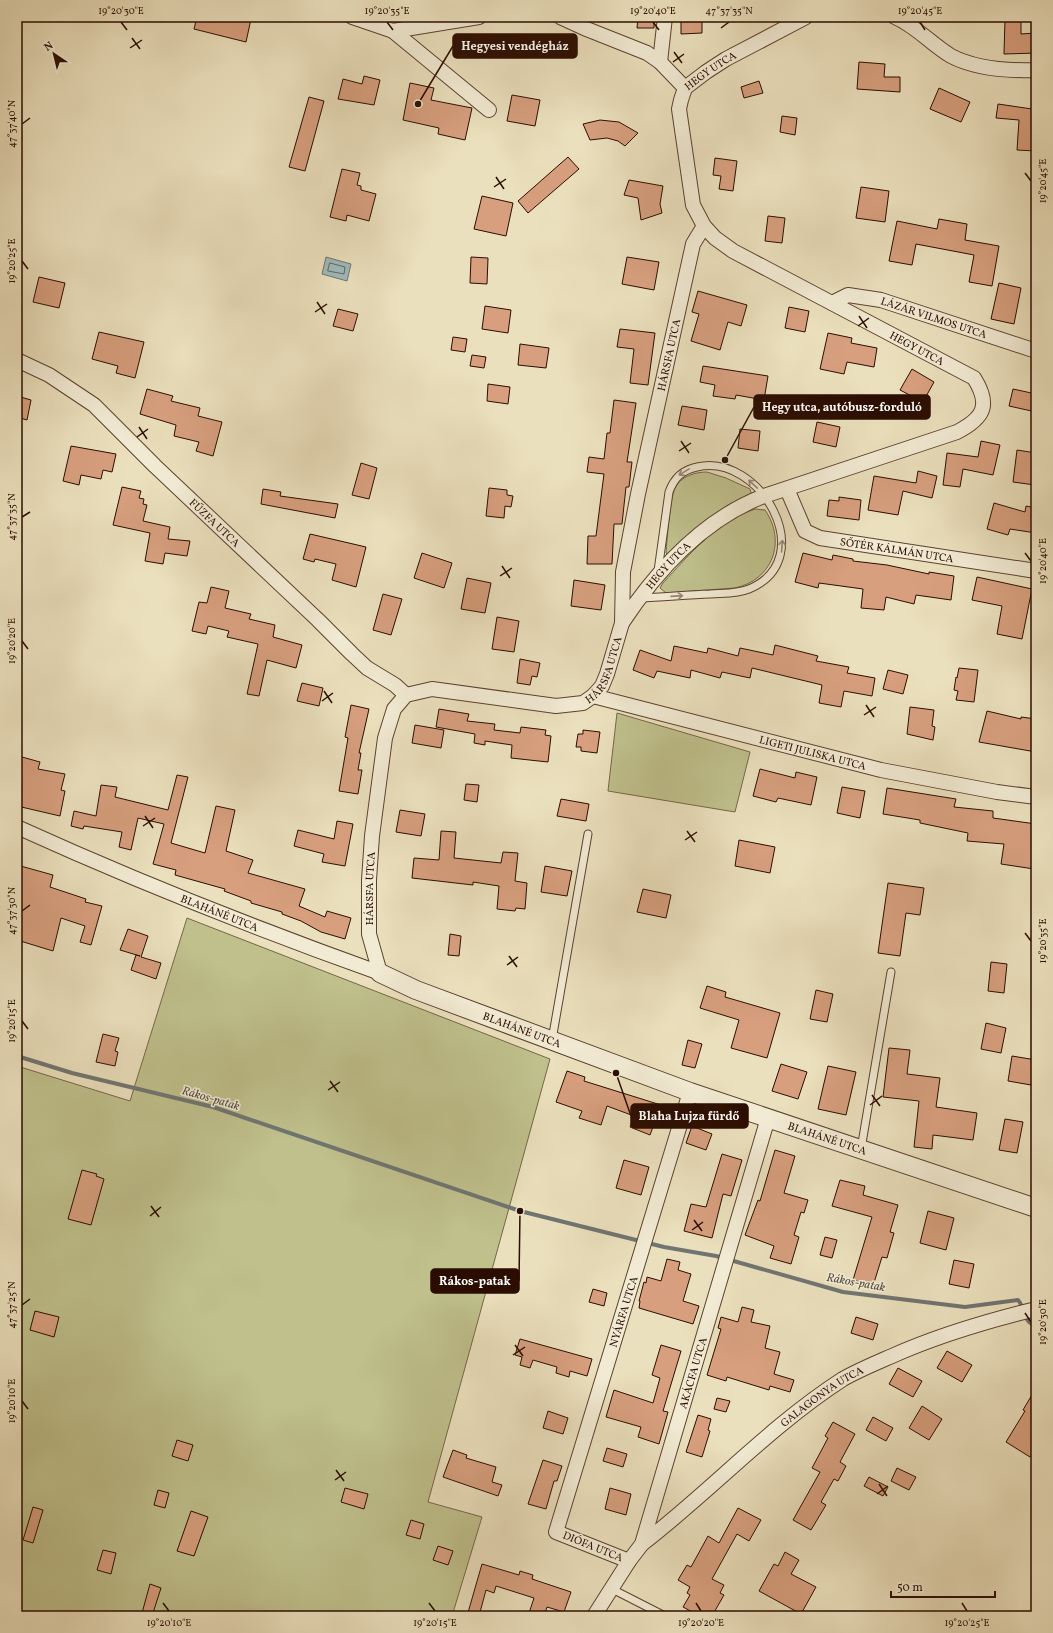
<svg xmlns="http://www.w3.org/2000/svg" width="1053" height="1633" viewBox="0 0 1053 1633" font-family="Vollkorn,serif">
	<rect width="100%" height="100%" fill="#ebe0bd"/>
	<filter id="stains"><feTurbulence type="fractalNoise" baseFrequency=".005" numOctaves="4"/><feColorMatrix values="0 0 0 0 .2 0 0 0 0 .09 0 0 0 0 .02 0 0 0 .5 -.17"/></filter>
	<radialGradient id="worn" r=".72"><stop offset=".6" stop-color="#630" stop-opacity="0"/><stop offset="1" stop-color="#630" stop-opacity=".3"/></radialGradient>
	<!-- green -->
	<g fill="#bfc08c" stroke="#756646">
		<path d="M707,472l19,6 24,11 2,7 -84,59 -2,-2c1,-14 4,-54 9,-65 6,-12 20,-16 32,-16z"/>
		<path d="M755,509l10,1c22,32 7,70 -30,78l-69,5 -6,-5 3,-5c26,-28 54,-62 92,-74z"/>
		<polygon points="617,713 750,752 735,812 608,791"/>
		<polygon points="187,918 550,1059 428,1502 482,1517 452,1616 17,1616 17,1066 130,1101"/>
	</g>
	<!-- water -->
	<polygon fill="#9ebabc" stroke="#707571" points="326,257 351,264 347,281 322,274"/>
	<g fill="none" stroke-linecap="round" stroke-linejoin="round">
		<!-- shore -->
		<polygon stroke="#64645e" stroke-width="1" points="330,263 345,267 344,274 328,271"/>
		<!-- stream -->
		<path stroke="#707571" stroke-width="4" d="M17,1056l55,17 141,34 307,104 144,36 52,9 127,36 122,15 53,-7c8,9 4,21 18,26"/>
	</g>
	<!-- building -->
	<g fill="#d79f7e" stroke="#2b0d00">
		<polygon points="197,17 243,17 251,19 246,42 194,29"/>
		<polygon points="638,17 654,17 654,28 637,28"/>
		<polygon points="681,17 702,17 702,33 681,34"/>
		<polygon points="1005,19 1021,19 1021,34 1036,33 1036,53 1004,54"/>
		<polygon points="859,62 885,64 884,77 900,77 900,92 857,89"/>
		<polygon points="364,76 380,80 374,105 338,99 343,79 362,84"/>
		<polygon points="759,81 763,93 744,98 741,87"/>
		<polygon points="410,83 434,88 431,100 472,108 465,140 438,134 439,128 403,120"/>
		<polygon points="939,88 970,102 961,122 930,109"/>
		<polygon points="512,95 540,100 535,126 507,121"/>
		<polygon points="309,97 324,101 305,171 289,167"/>
		<polygon points="998,104 1032,109 1032,114 1036,115 1036,151 1017,150 1019,120 996,118"/>
		<polygon points="782,116 797,118 795,135 780,132"/>
		<polygon points="600,120 619,122 638,133 625,146 618,141 607,138 590,140 583,124"/>
		<polygon points="568,157 579,169 528,213 518,201"/>
		<polygon points="715,158 737,161 733,191 719,189 721,176 713,175"/>
		<polygon points="342,169 360,173 357,185 361,186 361,190 376,194 369,221 347,215 346,221 330,217"/>
		<polygon points="629,180 663,186 660,204 662,213 641,220 638,198 624,195"/>
		<polygon points="861,187 889,191 885,222 856,218"/>
		<polygon points="482,196 513,203 506,236 474,229"/>
		<polygon points="768,216 785,218 782,243 765,241"/>
		<polygon points="939,219 967,224 965,240 999,246 992,286 969,282 974,255 916,244 912,265 889,261 897,221 937,229"/>
		<polygon points="471,257 488,258 487,284 470,283"/>
		<polygon points="627,257 659,262 654,290 622,284"/>
		<polygon points="39,277 65,283 59,308 33,302"/>
		<polygon points="999,283 1021,288 1014,324 991,319"/>
		<polygon points="698,291 747,305 741,326 728,322 720,350 691,341 699,314 692,312"/>
		<polygon points="485,306 511,310 508,333 482,329"/>
		<polygon points="789,307 809,311 805,332 785,328"/>
		<polygon points="338,309 358,314 353,331 333,326"/>
		<polygon points="620,329 655,333 648,385 630,383 634,349 617,347"/>
		<polygon points="99,332 144,342 135,378 116,373 118,366 92,359"/>
		<polygon points="828,333 852,338 851,343 877,348 874,367 847,362 844,374 820,369"/>
		<polygon points="453,337 467,339 465,352 451,350"/>
		<polygon points="520,344 549,348 546,368 518,365"/>
		<polygon points="472,355 486,357 484,368 470,366"/>
		<polygon points="703,366 768,376 764,400 736,395 735,399 713,396 715,385 700,382"/>
		<polygon points="912,369 934,382 923,402 900,390"/>
		<polygon points="488,384 510,387 508,404 487,401"/>
		<polygon points="147,389 173,396 171,401 200,408 198,416 222,422 213,456 196,451 199,442 174,436 176,425 140,414"/>
		<polygon points="1013,389 1036,394 1036,412 1009,406"/>
		<polygon points="17,396 31,400 27,420 17,417"/>
		<polygon points="614,400 636,403 627,462 632,462 629,487 626,487 622,524 614,524 612,564 587,564 588,536 596,536 604,474 587,472 589,457 604,459 607,433 610,433"/>
		<polygon points="682,406 707,410 704,430 678,425"/>
		<polygon points="817,422 840,427 836,447 813,442"/>
		<polygon points="740,429 760,431 758,451 738,448"/>
		<polygon points="981,441 1000,445 993,475 963,469 960,487 943,485 947,453 978,457"/>
		<polygon points="71,446 116,454 112,472 103,470 101,479 81,475 79,485 63,481"/>
		<polygon points="1017,450 1036,453 1035,485 1013,482"/>
		<polygon points="361,463 377,468 369,499 352,495"/>
		<polygon points="918,471 937,476 932,498 903,491 898,515 868,510 874,476 916,483"/>
		<polygon points="122,487 141,491 139,498 144,499 143,504 147,505 143,521 170,527 168,539 190,541 187,556 165,553 163,564 145,561 150,533 113,525"/>
		<polygon points="489,488 507,490 507,495 513,496 511,507 505,506 504,518 486,516"/>
		<polygon points="263,489 281,492 280,496 338,504 335,518 261,504"/>
		<polygon points="839,497 861,500 859,520 827,516 829,500 839,501"/>
		<polygon points="994,503 1025,512 1026,506 1036,508 1036,533 1010,529 1008,535 987,529"/>
		<polygon points="310,534 366,547 356,587 332,580 336,564 315,559 314,562 303,559"/>
		<polygon points="422,553 452,563 444,588 414,578"/>
		<polygon points="803,553 832,560 833,555 853,559 853,561 887,565 929,574 929,572 954,576 951,600 916,595 914,604 886,597 884,610 861,608 863,589 819,583 818,588 795,582"/>
		<polygon points="977,577 1032,589 1022,639 997,634 1002,606 972,600"/>
		<polygon points="467,578 491,583 485,613 461,609"/>
		<polygon points="574,580 605,585 601,610 571,606"/>
		<polygon points="211,587 229,591 225,608 251,614 249,619 275,625 273,637 302,645 296,668 267,660 259,696 247,694 258,644 227,637 229,631 208,626 206,634 192,631 199,602 207,603"/>
		<polygon points="383,594 402,599 391,635 373,630"/>
		<polygon points="497,617 519,621 514,652 492,649"/>
		<polygon points="775,645 818,656 816,661 849,667 847,673 875,678 872,696 844,691 841,707 819,703 822,685 752,668 750,678 722,672 720,678 691,670 690,678 657,671 654,678 633,670 640,650 671,661 674,646 707,653 708,648 738,656 740,648 773,655"/>
		<polygon points="520,659 540,663 537,677 532,676 530,685 517,683"/>
		<polygon points="959,668 978,670 974,702 956,700 958,691 954,690 956,677 957,678"/>
		<polygon points="888,670 908,675 903,694 883,689"/>
		<polygon points="302,683 323,688 319,706 297,701"/>
		<polygon points="351,705 369,709 359,753 361,753 358,770 362,770 358,794 339,791 348,738 345,737"/>
		<polygon points="910,707 934,710 932,726 935,727 933,740 907,734"/>
		<polygon points="439,709 469,714 467,721 495,724 494,730 520,733 521,727 546,730 545,735 551,736 548,762 511,758 512,745 485,741 485,745 474,743 475,734 436,727"/>
		<polygon points="987,711 1021,719 1021,717 1036,719 1036,752 979,742"/>
		<polygon points="415,725 444,730 441,748 412,743"/>
		<polygon points="583,730 600,732 597,753 581,751 581,747 576,747 578,734 583,734"/>
		<polygon points="22,757 40,762 38,769 65,774 61,790 65,791 60,816 17,806 17,774"/>
		<polygon points="760,769 795,778 796,772 817,777 811,805 778,798 776,802 753,796"/>
		<polygon points="177,775 188,777 171,843 205,853 216,806 235,810 226,851 253,860 248,873 305,889 299,906 325,917 327,911 351,918 345,939 321,932 301,921 282,914 282,912 251,903 251,901 224,891 225,889 175,875 176,870 153,864 164,824 138,818 131,850 119,847 122,832 84,826 83,829 71,826 74,811 96,816 101,785 117,787 115,797 168,810"/>
		<polygon points="466,784 479,785 477,802 464,800"/>
		<polygon points="842,787 865,791 860,818 837,813"/>
		<polygon points="887,788 956,799 954,807 993,811 993,818 1036,824 1036,854 1034,869 1001,864 1004,844 967,841 968,833 920,823 920,820 883,814"/>
		<polygon points="561,799 589,804 586,821 557,816"/>
		<polygon points="400,810 425,814 421,836 396,832"/>
		<polygon points="337,821 353,824 345,866 322,862 324,854 294,846 298,830 334,839"/>
		<polygon points="441,831 456,832 454,858 501,863 503,852 518,853 515,881 527,883 525,909 516,908 515,911 497,909 499,886 473,882 473,885 412,878 414,858 439,860"/>
		<polygon points="739,840 775,847 770,873 735,866"/>
		<polygon points="17,865 53,875 50,887 86,899 85,902 102,906 91,945 80,942 85,926 61,918 53,951 17,940"/>
		<polygon points="545,866 572,871 567,896 541,892"/>
		<polygon points="888,883 924,888 920,915 906,913 900,956 878,953"/>
		<polygon points="643,889 671,895 666,918 637,912"/>
		<polygon points="128,929 148,936 141,957 161,963 156,979 131,970 136,955 140,956 120,950"/>
		<polygon points="450,934 461,936 459,956 448,955"/>
		<polygon points="991,962 1007,964 1004,993 988,991"/>
		<polygon points="707,986 726,992 725,997 780,1013 767,1058 731,1048 739,1020 700,1008"/>
		<polygon points="816,990 833,994 827,1022 810,1019"/>
		<polygon points="986,1023 1006,1028 1001,1053 981,1049"/>
		<polygon points="103,1034 119,1038 115,1051 118,1052 115,1066 96,1062"/>
		<polygon points="688,1040 702,1044 695,1068 682,1065"/>
		<polygon points="889,1048 910,1050 907,1074 940,1078 936,1107 977,1113 973,1140 933,1135 932,1149 914,1147 919,1101 883,1097"/>
		<polygon points="1012,1056 1036,1060 1031,1085 1008,1081"/>
		<polygon points="781,1064 807,1072 798,1099 772,1091"/>
		<polygon points="828,1066 856,1072 846,1115 818,1109"/>
		<polygon points="567,1071 585,1077 584,1081 661,1105 650,1135 630,1127 634,1116 607,1106 601,1125 579,1118 582,1111 556,1102"/>
		<polygon points="1005,1119 1023,1122 1017,1153 999,1150"/>
		<polygon points="692,1126 712,1134 706,1150 686,1143"/>
		<polygon points="775,1150 795,1156 784,1193 808,1200 804,1213 801,1212 794,1235 799,1237 791,1264 770,1258 774,1246 745,1235 758,1200 760,1201"/>
		<polygon points="722,1154 742,1160 731,1196 723,1194 712,1238 684,1231 691,1204 706,1207"/>
		<polygon points="624,1160 649,1167 641,1195 616,1188"/>
		<polygon points="82,1170 97,1174 96,1176 104,1179 91,1225 68,1219"/>
		<polygon points="840,1180 865,1186 863,1195 898,1205 890,1232 894,1233 887,1258 882,1257 873,1286 853,1280 872,1217 832,1206"/>
		<polygon points="928,1211 954,1218 946,1250 920,1243"/>
		<polygon points="825,1237 837,1240 832,1258 820,1255"/>
		<polygon points="667,1259 680,1262 678,1270 691,1274 683,1301 699,1306 693,1324 639,1308 640,1301 639,1301 644,1282 646,1283 647,1277 661,1281"/>
		<polygon points="954,1260 974,1264 969,1288 949,1284"/>
		<polygon points="593,1289 607,1293 604,1306 589,1302"/>
		<polygon points="742,1307 754,1310 751,1322 770,1326 765,1348 780,1352 774,1374 794,1380 790,1392 770,1386 769,1390 727,1377 726,1381 707,1375 721,1329 718,1328 721,1317 738,1322"/>
		<polygon points="35,1311 59,1317 54,1337 30,1330"/>
		<polygon points="856,1317 878,1324 873,1340 851,1333"/>
		<polygon points="520,1339 592,1359 587,1376 570,1371 569,1377 556,1373 557,1367 533,1360 530,1368 520,1365 522,1357 515,1355"/>
		<polygon points="661,1345 681,1351 663,1411 668,1412 659,1444 638,1437 641,1427 606,1417 614,1390 653,1403 660,1378 652,1375"/>
		<polygon points="947,1351 972,1365 962,1382 937,1368"/>
		<polygon points="898,1368 922,1381 913,1397 889,1384"/>
		<polygon points="1036,1388 1036,1448 1030,1457 1006,1442 1025,1411 1023,1410"/>
		<polygon points="717,1398 730,1401 726,1412 714,1409"/>
		<polygon points="922,1406 942,1419 929,1440 909,1428"/>
		<polygon points="548,1411 568,1418 563,1434 543,1428"/>
		<polygon points="698,1415 711,1419 708,1430 710,1431 702,1457 686,1452"/>
		<polygon points="873,1417 893,1428 886,1441 866,1430"/>
		<polygon points="833,1422 855,1434 840,1462 846,1466 838,1481 834,1479 821,1502 826,1505 811,1530 793,1520 820,1472 812,1468 828,1438 825,1436"/>
		<polygon points="177,1440 193,1445 188,1461 172,1456"/>
		<polygon points="607,1448 627,1454 623,1467 603,1461"/>
		<polygon points="453,1450 467,1455 466,1458 496,1467 492,1482 502,1485 498,1496 443,1477"/>
		<polygon points="543,1460 562,1466 557,1481 554,1481 546,1509 528,1504"/>
		<polygon points="897,1468 916,1477 909,1490 891,1481"/>
		<polygon points="869,1477 888,1487 883,1496 864,1486"/>
		<polygon points="345,1488 368,1494 364,1509 341,1502"/>
		<polygon points="610,1488 631,1494 626,1515 605,1509"/>
		<polygon points="158,1490 169,1493 165,1508 154,1505"/>
		<polygon points="33,1507 43,1510 33,1543 23,1540"/>
		<polygon points="738,1508 761,1520 749,1541 737,1534 712,1579 724,1585 720,1593 724,1595 712,1616 700,1616 683,1607 690,1595 687,1593 690,1587 678,1580 687,1565 691,1567 708,1536 719,1543"/>
		<polygon points="191,1511 208,1517 194,1556 177,1551"/>
		<polygon points="411,1520 424,1524 420,1539 406,1535"/>
		<polygon points="438,1546 453,1551 448,1565 433,1560"/>
		<polygon points="103,1550 116,1553 111,1574 97,1570"/>
		<polygon points="785,1552 799,1560 791,1574 816,1587 801,1614 759,1591 774,1564 778,1566"/>
		<polygon points="482,1564 519,1575 520,1571 533,1575 532,1579 571,1592 564,1612 547,1607 544,1616 528,1616 534,1598 496,1586 494,1593 486,1590 479,1616 467,1616"/>
		<polygon points="150,1584 161,1588 152,1616 142,1613"/>
	</g>
	<g fill="none" stroke-linecap="round" stroke-linejoin="round">
		<defs>
			<g id="service">
				<path d="M640,598c23,-1 47,-3 70,-4 13,-1 27,0 39,-5 72,-30 11,-137 -52,-122 -15,3 -23,11 -28,25l-11,79"/>
				<polyline points="552,1040 588,834"/>
				<polyline points="861,1149 891,972"/>
				<polyline points="612,1589 665,1616"/>
			</g>
			<g id="minor">
				<polyline points="352,17 393,31 479,17"/>
				<polyline points="560,17 584,28 647,53 660,62 685,88"/>
				<path d="M895,17c21,9 36,27 56,39 25,13 57,15 85,14"/>
				<polyline points="393,31 489,110"/>
				<polyline points="660,62 665,17"/>
				<path id="s1" d="M832,303l16,-8 33,5 155,51"/>
				<path id="s2" d="M17,360l32,15 45,30 61,61 163,154 34,34 15,14 28,17 11,10"/>
				<path id="s3" d="M787,489l18,42 15,7 216,33"/>
				<path id="s4" d="M622,623c35,-53 82,-104 142,-127l193,-64c27,-14 34,-27 17,-54l-241,-127 -18,-13 -11,-12 -11,-21 -14,-96 2,-9 4,-12 21,-16 20,-13 80,-42"/>
				<path id="s5" d="M593,696l288,74 116,22 39,5"/>
				<path id="s6" d="M17,827c119,54 240,102 363,146"/>
				<path id="s7" d="M380,973l-11,-39v-54l3,-44 13,-98 9,-29 12,-14 26,-6 124,17 27,-3 10,-7 9,-10 5,-12 15,-51 1,-51 15,-78 55,-250 11,-18"/>
				<path id="s8" d="M642,1544c69,-53 128,-118 201,-165 16,-9 33,-16 49,-23 47,-21 95,-35 144,-47"/>
				<path id="s9" d="M629,1561l-73,-29 134,-440"/>
				<path id="s10" d="M594,1616l35,-55 13,-17 126,-426"/>
			</g>
			<g id="tertiary">
				<path id="s11" d="M380,973l36,17 274,102 346,116"/>
			</g>
		</defs>
		<!-- service casing -->
		<use href="#service" stroke="#5b422f" stroke-width="9"/>
		<!-- minor casing -->
		<use href="#minor" stroke="#5b422f" stroke-width="16"/>
		<!-- tertiary casing -->
		<use href="#tertiary" stroke="#5b422f" stroke-width="20"/>
		<!-- service -->
		<use href="#service" stroke="#f2ebd4" stroke-width="7"/>
		<!-- minor -->
		<use href="#minor" stroke="#f2ebd4" stroke-width="14"/>
		<!-- tertiary -->
		<use href="#tertiary" stroke="#f2ebd4" stroke-width="18"/>
	</g>
	<!-- one-way arrows -->
	<defs><path id="oneway-shaft" d="M-6 0H5M1.5-3L5.5 0L1.5 3" fill="none" stroke-width="1.6" stroke-linecap="round" stroke-linejoin="round"/></defs>
	<g stroke="#988775">
		<use href="#oneway-shaft" transform="translate(684 472) rotate(149)"/>
		<use href="#oneway-shaft" transform="translate(753 484) rotate(-137)"/>
		<use href="#oneway-shaft" transform="translate(782 546) rotate(-86)"/>
		<use href="#oneway-shaft" transform="translate(677 596) rotate(-4)"/>
	</g>
	<!-- ticks -->
	<path fill="none" stroke="#2b0d00" stroke-width="1.5" d="M121,22l6,8M387,22l6,8M653,22l6,8M920,22l5,8M721,28l8,-6M132,38l8,11M130,48l12,-8M674,52l8,11M673,62l11,-8M22,124l8,-6M1025,173l6,8M496,177l8,12M494,187l12,-8M22,261l6,8M317,302l8,12M315,312l12,-8M859,316l8,12M858,326l11,-8M139,427l8,12M137,437l11,-8M681,441l8,12M679,451l12,-8M22,517l8,-5M1025,553l6,8M502,566l8,12M500,576l12,-8M22,641l6,8M324,691l8,12M322,701l11,-8M866,705l8,12M864,715l12,-8M145,816l8,12M143,826l12,-8M687,831l8,11M685,840l12,-8M22,911l8,-6M1025,933l6,8M509,956l8,11M507,965l11,-8M22,1021l6,8M330,1081l8,11M328,1090l12,-8M872,1095l8,11M870,1105l12,-9M151,1206l8,11M150,1216l11,-9M694,1220l8,11M692,1230l11,-8M22,1305l8,-6M1025,1313l6,9M515,1345l8,11M513,1355l12,-8M22,1401l6,8M336,1470l8,11M335,1480l11,-8M879,1484l8,12M877,1494l11,-8M163,1603l6,8M429,1603l6,8M696,1603l5,8M962,1603l5,8"/>
	<g text-anchor="middle" stroke-width="3" stroke-linejoin="round" paint-order="stroke">
		<!-- street labels -->
		<g font-size="11" fill="#2b0d00" stroke="#f2ebd4">
			<text dy="4" stroke="none"><textPath href="#s4" startOffset="949">HEGY UTCA</textPath></text>
			<text dy="4" stroke="none"><textPath href="#s1" startOffset="107">LÁZÁR VILMOS UTCA</textPath></text>
			<text transform="translate(917 348) rotate(28)" y="4">HEGY UTCA</text>
			<text dy="4" stroke="none"><textPath href="#s7" startOffset="830">HÁRSFA UTCA</textPath></text>
			<text dy="4" stroke="none"><textPath href="#s2" startOffset="258">FŰZFA UTCA</textPath></text>
			<text dy="4" stroke="none"><textPath href="#s3" startOffset="140">SŐTÉR KÁLMÁN UTCA</textPath></text>
			<text dy="4" stroke="none"><textPath href="#s4" startOffset="74">HEGY UTCA</textPath></text>
			<text dy="4" stroke="none"><textPath href="#s7" startOffset="506">HÁRSFA UTCA</textPath></text>
			<text dy="4" stroke="none"><textPath href="#s5" startOffset="227">LIGETI JULISKA UTCA</textPath></text>
			<text dy="4" stroke="none"><textPath href="#s7" startOffset="86">HÁRSFA UTCA</textPath></text>
			<text dy="4" stroke="none"><textPath href="#s6" startOffset="220">BLAHÁNÉ UTCA</textPath></text>
			<text dy="4" stroke="none"><textPath href="#s11" startOffset="153">BLAHÁNÉ UTCA</textPath></text>
			<text dy="4" stroke="none"><textPath href="#s11" startOffset="477">BLAHÁNÉ UTCA</textPath></text>
			<text dy="4" stroke="none"><textPath href="#s9" startOffset="309">NYÁRFA UTCA</textPath></text>
			<text dy="4" stroke="none"><textPath href="#s10" startOffset="265">AKÁCFA UTCA</textPath></text>
			<text dy="4" stroke="none"><textPath href="#s8" startOffset="233">GALAGONYA UTCA</textPath></text>
			<text transform="translate(593 1546) rotate(22)" y="4">DIÓFA UTCA</text>
		</g>
		<!-- water labels -->
		<g font-size="12" font-style="italic" fill="#534a42" stroke="#f2ebd4">
			<text transform="translate(211 1098) rotate(16)" y="4">Rákos-patak</text>
			<text transform="translate(856 1282) rotate(10)" y="4">Rákos-patak</text>
		</g>
	</g>
	<!-- callouts -->
	<path fill="none" stroke="#2b0d00" stroke-width="1.5" d="M418 104L453 46M725 460L754 407M616 1073L631 1116M520 1211L519 1281"/>
	<g fill="#2b0d00" stroke="#f2ebd4" stroke-width="1.5">
		<circle cx="418" cy="104" r="4"/>
		<circle cx="725" cy="460" r="4"/>
		<circle cx="616" cy="1073" r="4"/>
		<circle cx="520" cy="1211" r="4"/>
	</g>
	<g fill="#2b0d00" stroke="#2b0d00" stroke-width="1.5">
		<rect x="453" y="34" width="124" height="24" rx="4"/>
		<rect x="754" y="395" width="176" height="24" rx="4"/>
		<rect x="631" y="1104" width="117" height="24" rx="4"/>
		<rect x="431" y="1269" width="88" height="24" rx="4"/>
	</g>
	<g font-size="12" text-anchor="middle" font-weight="bold" fill="#fff">
		<text x="515" y="50">Hegyesi vendégház</text>
		<text x="842" y="411">Hegy utca, autóbusz-forduló</text>
		<text x="689" y="1120">Blaha Lujza fürdő</text>
		<text x="475" y="1285">Rákos-patak</text>
	</g>
	<!-- margin -->
	<rect width="1053" height="1633" fill="none" stroke="#ebe0bd" stroke-width="44"/>
	<!-- north arrow -->
	<g transform="translate(54 54) rotate(325)" stroke="#f2ebd4" stroke-width="3" paint-order="stroke">
	<path d="M0-3L7 15L0 10L-7 15Z" fill="#2b0d00"/>
	<text y="-6" font-size="11" font-weight="bold" text-anchor="middle" fill="#2b0d00">N</text>
	</g>
	<!-- scale -->
	<path d="M891 1591v6h104v-6" fill="none" stroke="#2b0d00" stroke-width="2"/>
	<text x="897" y="1591" font-size="12" fill="#2b0d00" stroke="#f2ebd4" stroke-width="3" paint-order="stroke">50 m</text>
	<rect x="22" y="22" width="1009" height="1589" fill="none" stroke="#2b0d00" stroke-width="1.5"/>
	<g font-size="10" text-anchor="middle" fill="#2b0d00">
		<text x="121" y="14">19°20'30"E</text>
		<text x="387" y="14">19°20'35"E</text>
		<text x="653" y="14">19°20'40"E</text>
		<text x="729" y="14">47°37'35"N</text>
		<text x="920" y="14">19°20'45"E</text>
		<text transform="translate(11 124) rotate(-90)" y="4">47°37'40"N</text>
		<text transform="translate(1042 181) rotate(-90)" y="4">19°20'45"E</text>
		<text transform="translate(11 261) rotate(-90)" y="4">19°20'25"E</text>
		<text transform="translate(11 517) rotate(-90)" y="4">47°37'35"N</text>
		<text transform="translate(1042 561) rotate(-90)" y="4">19°20'40"E</text>
		<text transform="translate(11 641) rotate(-90)" y="4">19°20'20"E</text>
		<text transform="translate(11 911) rotate(-90)" y="4">47°37'30"N</text>
		<text transform="translate(1042 941) rotate(-90)" y="4">19°20'35"E</text>
		<text transform="translate(11 1021) rotate(-90)" y="4">19°20'15"E</text>
		<text transform="translate(11 1305) rotate(-90)" y="4">47°37'25"N</text>
		<text transform="translate(1042 1322) rotate(-90)" y="4">19°20'30"E</text>
		<text transform="translate(11 1401) rotate(-90)" y="4">19°20'10"E</text>
		<text x="169" y="1626">19°20'10"E</text>
		<text x="435" y="1626">19°20'15"E</text>
		<text x="701" y="1626">19°20'20"E</text>
		<text x="967" y="1626">19°20'25"E</text>
	</g>
	<rect width="100%" height="100%" filter="url(#stains)"/>
	<rect width="100%" height="100%" fill="url(#worn)"/>
</svg>
